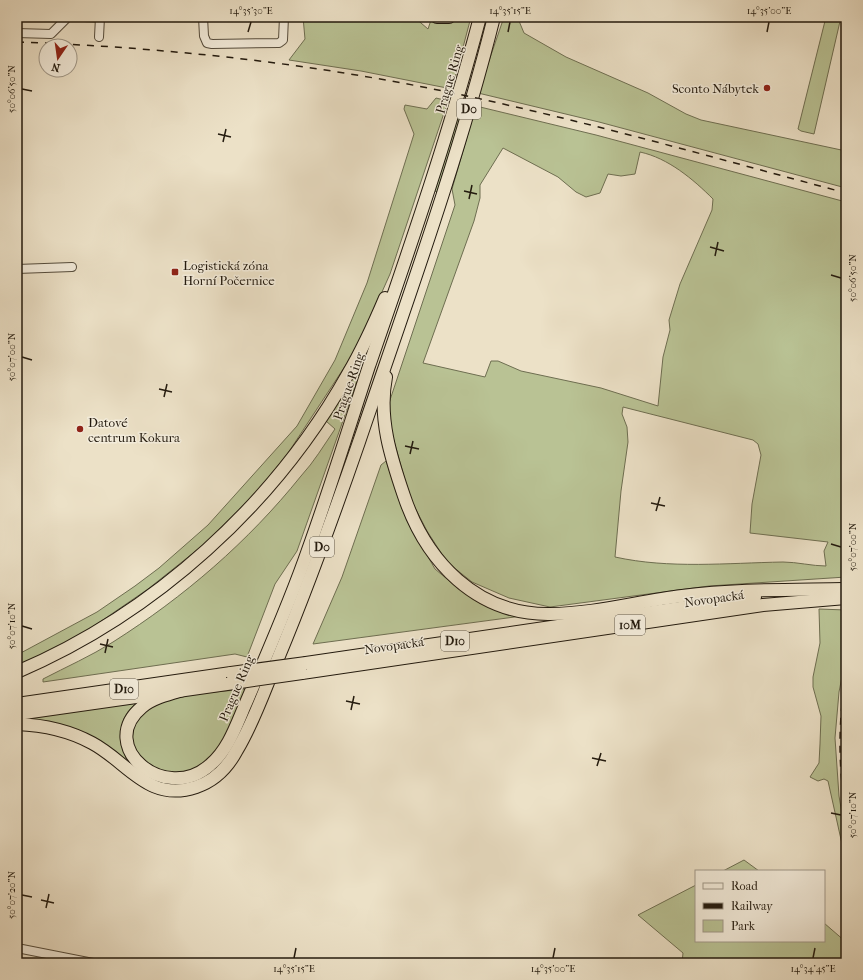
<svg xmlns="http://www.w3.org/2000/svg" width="863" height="980" viewBox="0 0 863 980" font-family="'IM FELL French Canon',serif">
	<rect width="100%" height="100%" fill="#ece1c7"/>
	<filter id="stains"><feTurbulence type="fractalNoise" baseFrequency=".005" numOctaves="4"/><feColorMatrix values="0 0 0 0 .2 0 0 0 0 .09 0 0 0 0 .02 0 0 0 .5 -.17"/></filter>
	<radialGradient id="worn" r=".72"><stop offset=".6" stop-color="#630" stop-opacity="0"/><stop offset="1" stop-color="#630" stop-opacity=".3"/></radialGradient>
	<!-- green -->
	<g fill="#b9c294" stroke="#6e6e51" fill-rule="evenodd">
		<polygon points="71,17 97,17 96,22 71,21"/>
		<path d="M303,17h111l14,12 3,-9c14,3 26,-3 40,-3l-19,72 -91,-18 -72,-11 16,-21z"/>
		<polygon points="504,17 521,17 519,21 524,33 566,57 648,93 686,114 701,120 846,151 846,188 599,122 478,93"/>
		<polygon points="826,17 841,17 814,134 801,131 798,129"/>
		<polygon points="436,98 448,101 390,274 357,348 288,453 257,492 202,546 148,589 78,637 17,666 17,655 97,612 135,586 159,568 208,525 297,426 335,360 367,283 414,134 404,109 405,105 427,109"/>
		<polygon points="462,101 467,102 437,192 433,190"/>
		<path d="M476,106l120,29 250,67v375l-137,9 -159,21 -41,-9 -37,-16 -25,-20 -20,-31 -17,-33 -16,-57 -7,-32 68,-204 -3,-16zM503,148l55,29 18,15 10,5 14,-4 8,-19 13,2 14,-2 5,-22c28,6 53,27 73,47l-1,11 -32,74 -11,36 1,10 -7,27 -5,49 -57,-18 -80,-17 -23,-10h-7l-6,16 -62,-14 51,-142 6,-23v-13zM623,407l130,33 5,4 3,11 -9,49 -2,29 78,9 -4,9 2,15c-14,0 -29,-4 -43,-4 -56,1 -114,7 -168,-5l6,-66 7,-49 -1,-15 -5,-13z"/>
		<path d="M369,347l-72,204 -22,33 -28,73 -12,-3 -192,28v-3c23,-12 48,-23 70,-37 71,-45 135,-100 188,-166 13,-14 23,-31 34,-47l-9,-8z"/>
		<polygon points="386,461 406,518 435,569 459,589 479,601 522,616 313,644 342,577 381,465"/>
		<polygon points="819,609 846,610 846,656 839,692 835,738 839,796 846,838 846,862 828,781 824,779 818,781 810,777 819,763 820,744 821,716 813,687 813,677 820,643"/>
		<path d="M246,689l-27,62 -9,11 -27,13 -33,-5 -18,-22c1,-12 -1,-27 9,-36 24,-20 74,-19 105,-23z"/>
		<path d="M846,700v84c-2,-28 -4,-56 0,-84z"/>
		<path d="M138,702c-22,15 -19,40 -10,61l-99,-43 -1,-2z"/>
		<polygon points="744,860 759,871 723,871"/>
		<polygon points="696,885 696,941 824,941 824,923 846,942 846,963 682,963 683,953 638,915"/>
	</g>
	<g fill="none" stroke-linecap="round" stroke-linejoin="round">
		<defs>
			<g id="minor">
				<polyline points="203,17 204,36 207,43 212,44 279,43 283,40 284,17"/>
				<polyline points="17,33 51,34 66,19 67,17"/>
				<polyline points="99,37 100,17"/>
				<polyline points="17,269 72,267"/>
				<polyline points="17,948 93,963"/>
			</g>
			<g id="highway">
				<polyline points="437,17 449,17"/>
				<path d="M386,377c-8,41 5,81 18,119 22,65 72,119 146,118 44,0 89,-13 132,-18 54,-7 108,-6 162,-7"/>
				<polyline points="306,663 755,597"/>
				<path d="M17,672c138,-59 258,-168 331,-298 14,-24 26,-50 37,-76"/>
				<polyline points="302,673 763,605 846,598"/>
				<path d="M183,690c-14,4 -30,8 -41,17 -47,39 23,98 68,58 18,-15 26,-39 35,-60 22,-51 45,-103 63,-155 22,-61 41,-123 61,-184 40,-116 80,-231 111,-349"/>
				<polyline points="17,704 231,673"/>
				<polyline points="17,714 227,684"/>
				<path d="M17,724c26,1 51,6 75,19 36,19 56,60 104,44 18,-6 32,-20 41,-37 14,-23 24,-50 34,-75 33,-77 61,-155 88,-233 48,-141 99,-281 135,-425"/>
			</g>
		</defs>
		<!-- minor casing -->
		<use href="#minor" stroke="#554c3c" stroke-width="10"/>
		<!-- highway casing -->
		<use href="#highway" stroke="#231a0e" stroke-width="14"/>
		<!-- minor -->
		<use href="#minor" stroke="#f3ecdb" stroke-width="8"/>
		<!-- highway -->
		<use href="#highway" stroke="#ece1c7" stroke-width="12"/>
		<!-- rail -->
		<g stroke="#231a0e" stroke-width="1.5" stroke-dasharray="7 7" stroke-linecap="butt">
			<path d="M17,42c142,5 283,20 421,48 138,28 273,67 408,103"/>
			<path d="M846,676c-8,45 -8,91 0,136"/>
		</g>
		<defs>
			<g id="highway-bridge">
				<polyline points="231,673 306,663"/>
				<polyline points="227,684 302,673"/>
			</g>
		</defs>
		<!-- highway-bridge casing -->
		<use href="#highway-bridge" stroke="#231a0e" stroke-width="14" stroke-linecap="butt"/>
		<!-- highway-bridge -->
		<use href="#highway-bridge" stroke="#ece1c7" stroke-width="12"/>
	</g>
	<!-- ticks -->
	<path fill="none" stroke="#231a0e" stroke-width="1.5" d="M248,32l3,-10M508,32l2,-10M767,32l2,-10M22,89l10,2M218,134l13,3M223,142l3,-13M464,191l13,3M469,199l3,-14M710,247l14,4M715,256l3,-14M831,275l10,3M22,357l10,3M159,389l13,3M164,397l3,-13M405,446l14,3M410,454l3,-13M651,503l14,3M656,511l4,-14M831,544l10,3M22,626l10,3M100,644l13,3M105,653l3,-14M346,701l14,3M351,710l3,-14M592,758l14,3M597,766l4,-13M831,813l10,2M22,895l10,2M41,900l13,3M46,908l3,-14M294,958l2,-10M553,958l2,-10M813,958l2,-10"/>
	<!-- markers -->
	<g fill="#8f2418" stroke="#f3ecdb" stroke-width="1.5">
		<circle cx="767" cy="88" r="4"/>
		<rect x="171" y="268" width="8" height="8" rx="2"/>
		<circle cx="80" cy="429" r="4"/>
	</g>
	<g text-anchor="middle" stroke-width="3" stroke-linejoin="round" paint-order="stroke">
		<!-- shield labels -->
		<g fill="#f3ecdb" stroke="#61594c" stroke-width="1">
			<rect x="457" y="99" width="24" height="20" rx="3"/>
			<rect x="310" y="537" width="24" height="20" rx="3"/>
			<rect x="615" y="615" width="30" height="20" rx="3"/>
			<rect x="441" y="631" width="28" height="20" rx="3"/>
			<rect x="110" y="679" width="28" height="20" rx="3"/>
		</g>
		<g font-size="12" font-weight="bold" fill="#231a0e">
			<text x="469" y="113">D0</text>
			<text x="322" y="551">D0</text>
			<text x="630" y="629">10M</text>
			<text x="455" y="645">D10</text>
			<text x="124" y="693">D10</text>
		</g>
		<!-- street labels -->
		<g font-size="13" fill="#231a0e" stroke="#f3ecdb">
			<text transform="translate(449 79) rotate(-74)" y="5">Prague Ring</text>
			<text transform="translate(348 386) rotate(-71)" y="5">Prague Ring</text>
			<text transform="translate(714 598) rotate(-8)" y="5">Novopacká</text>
			<text transform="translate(394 645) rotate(-8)" y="5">Novopacká</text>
			<text transform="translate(236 688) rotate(-67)" y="5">Prague Ring</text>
		</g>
		<!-- poi labels -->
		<g font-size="13" fill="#231a0e" stroke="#f3ecdb" text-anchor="start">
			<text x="759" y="93" text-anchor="end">Sconto Nábytek</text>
			<text x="183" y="270">Logistická zóna<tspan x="183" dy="15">Horní Počernice</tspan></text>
			<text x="88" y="427">Datové<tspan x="88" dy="15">centrum Kokura</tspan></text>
		</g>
	</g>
	<!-- margin -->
	<rect width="863" height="980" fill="none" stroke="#ece1c7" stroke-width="44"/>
	<!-- legend -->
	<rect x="695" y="870" width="130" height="72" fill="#f3ecdb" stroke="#a09889"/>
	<rect x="703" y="883" width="20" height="6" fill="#f3ecdb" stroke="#a09889"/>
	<text x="731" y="890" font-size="12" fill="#231a0e">Road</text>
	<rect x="703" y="903" width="20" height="6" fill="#231a0e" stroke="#a09889"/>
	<text x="731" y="910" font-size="12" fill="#231a0e">Railway</text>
	<rect x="703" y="920" width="20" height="12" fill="#b9c294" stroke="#a09889"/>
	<text x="731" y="930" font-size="12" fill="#231a0e">Park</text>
	<!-- north arrow -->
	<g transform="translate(58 58) rotate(193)"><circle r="19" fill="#f3ecdb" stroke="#a09889"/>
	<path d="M0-3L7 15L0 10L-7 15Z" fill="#8f2418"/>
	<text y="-6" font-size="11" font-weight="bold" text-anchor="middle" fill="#231a0e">N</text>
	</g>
	<rect x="22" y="22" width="819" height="936" fill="none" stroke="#231a0e" stroke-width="1.5"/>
	<g font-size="10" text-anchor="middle" fill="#231a0e">
		<text x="251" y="14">14°35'30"E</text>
		<text x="510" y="14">14°35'15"E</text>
		<text x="769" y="14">14°35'00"E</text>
		<text transform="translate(11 89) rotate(-90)" y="4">50°06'50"N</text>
		<text transform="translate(852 278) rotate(-90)" y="4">50°06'50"N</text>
		<text transform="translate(11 357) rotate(-90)" y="4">50°07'00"N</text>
		<text transform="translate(852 547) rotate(-90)" y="4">50°07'00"N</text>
		<text transform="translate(11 626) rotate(-90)" y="4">50°07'10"N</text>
		<text transform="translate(852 815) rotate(-90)" y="4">50°07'10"N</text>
		<text transform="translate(11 895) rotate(-90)" y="4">50°07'20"N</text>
		<text x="294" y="972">14°35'15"E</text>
		<text x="553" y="972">14°35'00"E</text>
		<text x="813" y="972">14°34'45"E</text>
	</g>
	<rect width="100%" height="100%" filter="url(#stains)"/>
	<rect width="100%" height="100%" fill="url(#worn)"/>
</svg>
